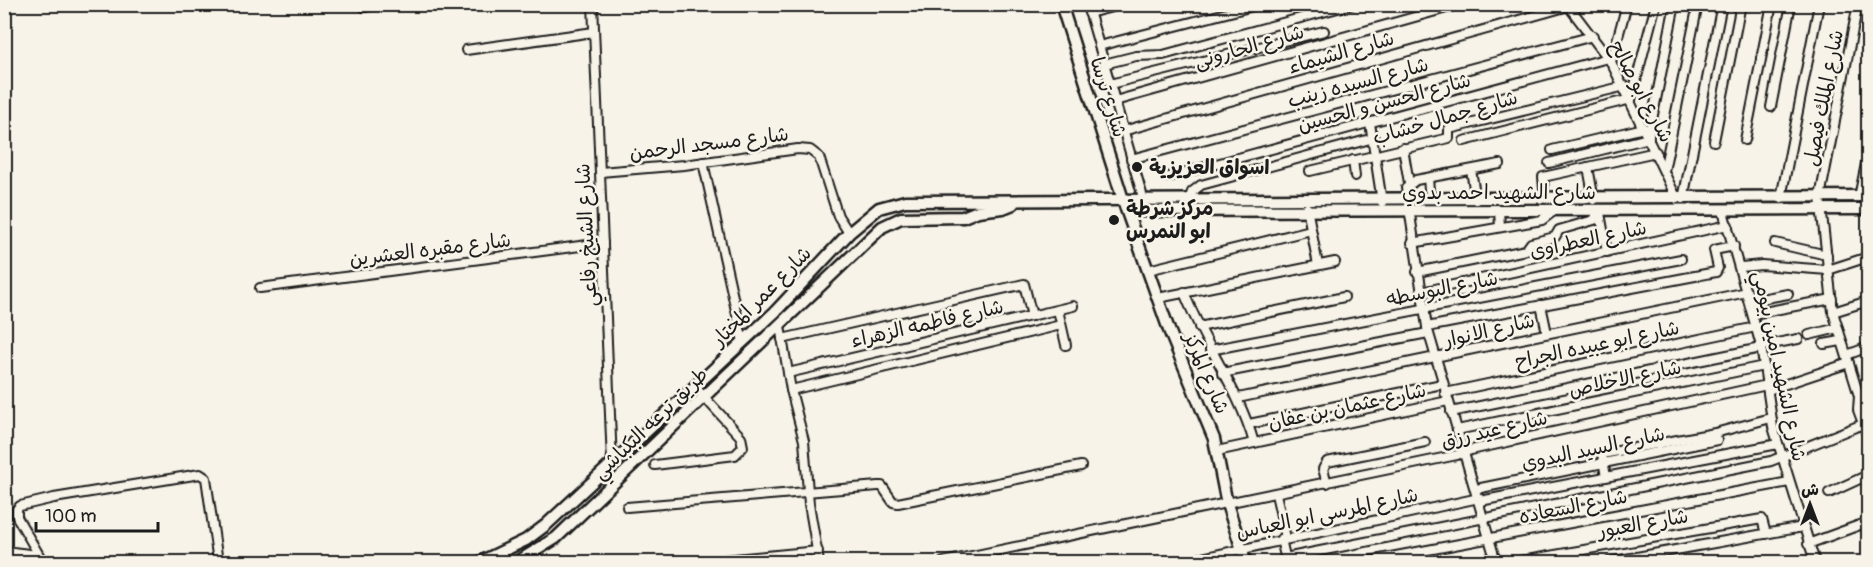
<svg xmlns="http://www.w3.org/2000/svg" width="1873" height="567" viewBox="0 0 1873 567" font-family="Pangolin,'Playpen Sans Arabic',sans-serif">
	<rect width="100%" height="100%" fill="#f7f3e8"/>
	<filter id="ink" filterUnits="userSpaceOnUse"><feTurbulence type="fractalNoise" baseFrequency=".0167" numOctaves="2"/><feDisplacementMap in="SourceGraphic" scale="12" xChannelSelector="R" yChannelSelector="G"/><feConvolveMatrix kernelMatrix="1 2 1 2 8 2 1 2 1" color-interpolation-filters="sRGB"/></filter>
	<g filter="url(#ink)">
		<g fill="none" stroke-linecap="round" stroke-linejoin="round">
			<defs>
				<g id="street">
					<polyline points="593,4 612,463"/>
					<polyline points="1087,4 1144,201"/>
					<polyline points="1567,4 1611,62 1677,199"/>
					<polyline points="1858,4 1820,197 1833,312 1859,396 1858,410 1868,437"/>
					<polyline points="364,7 383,4"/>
					<polyline points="1089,13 1124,4"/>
					<polyline points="1099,46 1261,4"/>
					<polyline points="466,50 594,32"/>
					<polyline points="1611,62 1627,4"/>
					<polyline points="1104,64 1136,56 1163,55 1353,4"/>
					<polyline points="1110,84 1324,31"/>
					<polyline points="1631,100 1656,4"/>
					<polyline points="1115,101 1461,4"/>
					<polyline points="1771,107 1791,4"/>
					<polyline points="1370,123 1382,202"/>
					<polyline points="1123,131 1569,6"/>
					<polyline points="1649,135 1675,4"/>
					<polyline points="1745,140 1772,4"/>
					<polyline points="1464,141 1631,99"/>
					<polyline points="1714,141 1741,4"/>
					<polyline points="1403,148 1409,183"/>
					<polyline points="1552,150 1644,128"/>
					<polyline points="1131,159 1593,36"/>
					<polyline points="1353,160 1355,176"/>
					<polyline points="703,162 743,342"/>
					<polyline points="1549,163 1649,138"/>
					<polyline points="1588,167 1594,200"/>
					<polyline points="1471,170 1476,200"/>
					<polyline points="1310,171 1449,138 1449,129 1625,86"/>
					<polyline points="1664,171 1698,4"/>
					<polyline points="600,172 684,165 798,149 810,150 819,157 838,216 849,233"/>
					<polyline points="1168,177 1608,58"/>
					<polyline points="1428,178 1429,190"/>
					<polyline points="1544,189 1543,177 1656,152"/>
					<polyline points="1859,197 1868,154"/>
					<polyline points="1781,198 1819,4"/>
					<polyline points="1683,199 1722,4"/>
					<polyline points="1189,200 1192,192 1201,185 1374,138"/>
					<polyline points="1307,208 1318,265"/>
					<polyline points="1499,210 1500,227"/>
					<polyline points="1723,211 1761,346 1773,427 1815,562"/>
					<polyline points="1600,213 1607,252"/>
					<polyline points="1412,243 1542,220 1555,210"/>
					<polyline points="1775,243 1827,255"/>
					<polyline points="1741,267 1762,265 1828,270 1868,257"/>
					<polyline points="1148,270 1311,230"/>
					<polyline points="1417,272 1526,250 1531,243 1555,237 1559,230 1594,220 1600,209"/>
					<polyline points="260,288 603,243"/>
					<path d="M1184,292c20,53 55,97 70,151"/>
					<polyline points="1421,292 1728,225"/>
					<polyline points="1158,298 1335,262"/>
					<polyline points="1750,301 1788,294"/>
					<polyline points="1541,305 1547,333"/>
					<polyline points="1058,310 1066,345"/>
					<polyline points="1833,312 1868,301"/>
					<polyline points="1753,314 1832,299"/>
					<polyline points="780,326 791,390 804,441 809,504 819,562"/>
					<polyline points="1199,327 1344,297"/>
					<polyline points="1427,327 1716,272 1718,268 1714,250 1734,246"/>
					<polyline points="1809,335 1838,328"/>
					<polyline points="782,339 1024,284 1032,316"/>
					<polyline points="1824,344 1841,341"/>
					<polyline points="1761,346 1798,339"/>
					<polyline points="1210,350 1681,259"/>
					<polyline points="1847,355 1868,347"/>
					<polyline points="788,373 1073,306"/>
					<polyline points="1222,373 1428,333"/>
					<polyline points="791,390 1061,325"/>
					<polyline points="1768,390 1849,363"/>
					<polyline points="1445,393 1756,327"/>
					<polyline points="1238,398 1747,292"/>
					<polyline points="1451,412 1761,348"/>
					<polyline points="1249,424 1442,384"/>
					<polyline points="1457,430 1764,366"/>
					<polyline points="1217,451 1448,401"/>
					<polyline points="655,465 735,455 743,447 741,437 694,386"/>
					<polyline points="1606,477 1602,454 1715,433 1771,418"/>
					<polyline points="1327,483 1323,469 1327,462 1425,442"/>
					<polyline points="1476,489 1717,440"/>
					<polyline points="1829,493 1868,475"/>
					<polyline points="1276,494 1286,538"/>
					<polyline points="1480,501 1778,444"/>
					<polyline points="627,507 878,486 882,486 893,502 898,503 1081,466"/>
					<polyline points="1281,539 1286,561"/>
					<polyline points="1808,544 1868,522"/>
					<polyline points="4,551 38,555"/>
					<polyline points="1285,558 1771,461 1863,424"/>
					<polyline points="43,562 17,517 17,509 20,506 54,498 200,474 206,478 218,562"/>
					<polyline points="702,562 818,551"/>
					<polyline points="943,562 1457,455 1471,450 1767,385"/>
					<polyline points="1183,562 1479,498"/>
					<polyline points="1364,562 1789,482"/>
					<polyline points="1472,562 1495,558"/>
					<polyline points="1496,562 1427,327 1406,188 1416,180 1500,164"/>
					<polyline points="1514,562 1762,519 1766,534"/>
					<polyline points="1609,562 1803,527"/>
				</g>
				<g id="secondary">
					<polyline points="1061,4 1126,209 1169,330 1214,439 1227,504 1246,562"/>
					<polyline points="1137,201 1142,211 1868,209"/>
					<polyline points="480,562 526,540 546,525 775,312 849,233 879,208 905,201 1868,196"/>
					<polyline points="517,562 556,538 882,227 901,218 963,217 978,211 1003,208 1013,204"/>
				</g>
			</defs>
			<!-- street casing -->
			<use href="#street" stroke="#1c1c1c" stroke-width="12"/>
			<!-- secondary casing -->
			<use href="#secondary" stroke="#1c1c1c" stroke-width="15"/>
			<!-- street -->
			<use href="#street" stroke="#f7f3e8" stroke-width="8"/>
			<!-- secondary -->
			<use href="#secondary" stroke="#f7f3e8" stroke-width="10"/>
		</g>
	</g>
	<!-- markers -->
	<g fill="#1c1c1c" stroke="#f7f3e8" stroke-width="2">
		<circle cx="1137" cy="167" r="6"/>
		<circle cx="1114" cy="220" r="6"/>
	</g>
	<g text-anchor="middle" stroke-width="5" stroke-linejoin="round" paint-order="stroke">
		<!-- street labels -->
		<g font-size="20" fill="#1c1c1c" stroke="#f7f3e8">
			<text transform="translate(1249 46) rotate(-16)" y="7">شارع الحارونى</text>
			<text transform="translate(1341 52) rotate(-16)" y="7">شارع الشيماء</text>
			<text transform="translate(1358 82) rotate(-15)" y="7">شارع السيده زينب</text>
			<text transform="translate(1642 91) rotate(62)" y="7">شارع ابو صالح</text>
			<text transform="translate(1109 97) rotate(73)" y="7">شارع ترسا</text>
			<text transform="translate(1823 98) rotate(-79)" y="7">شارع الملك فيصل</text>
			<text transform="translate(1384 102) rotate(-15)" y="7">شارع الحسن و الحسين</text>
			<text transform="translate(1445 117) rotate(-16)" y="7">شارع جمال خشاب</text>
			<text transform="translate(709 143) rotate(-7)" y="7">شارع مسجد الرحمن</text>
			<text x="1499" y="199">شارع الشهيد احمد بدوي</text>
			<text transform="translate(586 235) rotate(-93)" y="7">شارع الشيخ رفاعي</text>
			<text transform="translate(1588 239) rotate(-12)" y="7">شارع العطراوى</text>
			<text transform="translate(430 249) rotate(-7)" y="7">شارع مقبره العشرين</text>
			<text transform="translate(1442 288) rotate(-11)" y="7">شارع البوسطه</text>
			<text transform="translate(761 296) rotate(-45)" y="7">شارع عمر المختار</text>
			<text transform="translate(927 323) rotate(-13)" y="7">شارع فاطمه الزهراء</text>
			<text transform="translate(1489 330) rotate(-13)" y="7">شارع الانوار</text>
			<text transform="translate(1597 344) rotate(-12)" y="7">شارع ابو عبيده الجراح</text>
			<text transform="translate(1780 366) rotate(78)" y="7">شارع الشهيد امين بيومي</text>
			<text transform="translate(1207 373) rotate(67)" y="7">شارع المركز</text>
			<text transform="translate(1625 378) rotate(-12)" y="7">شارع الاخلاص</text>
			<text transform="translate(1347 406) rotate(-12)" y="7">شارع عثمان بن عفان</text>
			<text transform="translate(650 423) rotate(-44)" y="7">طريق ترعه البكباشي</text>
			<text transform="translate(1494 429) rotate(-13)" y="7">شارع عيد رزق</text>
			<text transform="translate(1593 448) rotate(-12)" y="7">شارع السيد البدوي</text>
			<text transform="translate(1573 506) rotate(-11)" y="7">شارع السعاده</text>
			<text transform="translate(1327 513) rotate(-12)" y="7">شارع المرسى ابو العباس</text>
			<text transform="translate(1643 523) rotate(-10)" y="7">شارع العبور</text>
		</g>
		<!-- poi labels -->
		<g font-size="20" font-weight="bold" fill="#1c1c1c" stroke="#f7f3e8" text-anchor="start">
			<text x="1149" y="174">اسواق العزيزية</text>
			<text x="1126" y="215">مركز شرطة<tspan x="1126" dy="23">ابو النمرس</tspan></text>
		</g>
	</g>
	<!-- margin -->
	<rect width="1873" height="567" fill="none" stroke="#f7f3e8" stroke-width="24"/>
	<rect x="12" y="12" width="1849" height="543" fill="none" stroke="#1c1c1c" stroke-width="2" filter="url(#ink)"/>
	<!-- north arrow -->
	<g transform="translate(1810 504)" stroke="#f7f3e8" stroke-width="4.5" paint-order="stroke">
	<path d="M0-4.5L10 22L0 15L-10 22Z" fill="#1c1c1c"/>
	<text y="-9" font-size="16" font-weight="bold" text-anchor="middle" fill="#1c1c1c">ش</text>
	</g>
	<!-- scale -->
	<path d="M36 522v9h122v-9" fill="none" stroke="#1c1c1c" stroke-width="3"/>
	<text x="45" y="522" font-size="18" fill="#1c1c1c" stroke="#f7f3e8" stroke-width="4.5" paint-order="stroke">100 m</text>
</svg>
